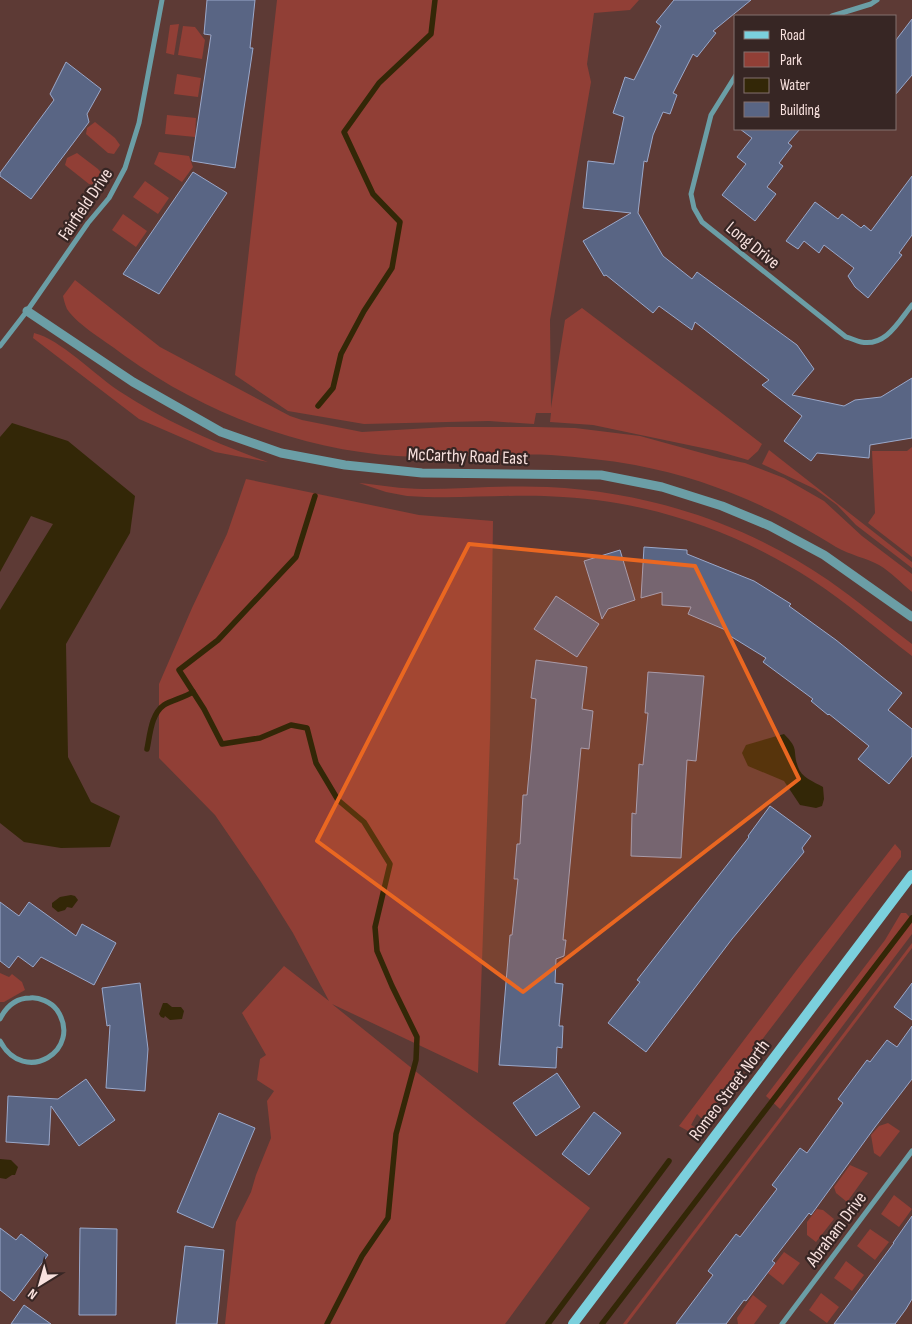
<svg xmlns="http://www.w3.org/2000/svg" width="912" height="1324" viewBox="0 0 912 1324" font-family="'Sofia Sans Condensed',sans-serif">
	<rect width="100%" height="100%" fill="#5d3a35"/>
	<!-- green -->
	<g fill="#913f36">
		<path d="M277,0h362l-9,10 -36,3 -7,51 4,18 -41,238 1,88 14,-88 17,-12c60,46 121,90 180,136l-4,7 -10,9 -31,-9 -124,-26 -43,-3 1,-9h-15l-2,11 -45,-3 -125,3 -76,-13 -53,-36z"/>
		<polygon points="179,24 174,55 166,53 170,25"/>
		<polygon points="183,26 195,27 205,40 202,59 178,55"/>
		<polygon points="177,74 201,78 198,97 174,94"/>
		<polygon points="167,115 196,118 195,137 165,134"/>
		<polygon points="95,122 115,138 120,145 114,154 108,153 86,134 87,128"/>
		<polygon points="159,152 189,156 193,167 182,182 154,164"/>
		<polygon points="77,153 98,169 103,175 96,185 89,184 65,165 67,158"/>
		<polygon points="145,181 169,198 158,214 133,197"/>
		<polygon points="123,214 147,231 136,247 112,230"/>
		<path d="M75,280l85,67 130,69 12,4 60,12 85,-5h89l39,1 65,8 80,22 25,5 39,15 40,23 38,35 50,38v18c-11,-9 -21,-20 -33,-27 -13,-7 -29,-10 -43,-18 -10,-6 -21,-13 -32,-19 -52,-30 -110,-52 -169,-63 -28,-5 -56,-8 -84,-10 -51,-2 -102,4 -154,1 -97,-7 -193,-43 -272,-100 -15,-12 -48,-31 -58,-47 -2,-4 -3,-9 -4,-13z"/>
		<path d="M34,333c26,6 61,42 85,58 47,31 96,52 149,71l-53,-10 -76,-33 -106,-81z"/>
		<polygon points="912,447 912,557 868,523 875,513 872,451 907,451"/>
		<polygon points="769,450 912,562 912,568 856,525 837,505 815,489 762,464"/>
		<polygon points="246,479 419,515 493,521 490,738 478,1073 332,1004 475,1119 590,1208 505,1324 225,1324 236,1222 251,1192 256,1175 271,1138 267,1101 274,1091 257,1080 260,1059 266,1055 242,1013 284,966 329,1001 293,933 261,882 215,815 159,758 159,684 192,608 227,534"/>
		<path d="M359,483c21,2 43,6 64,6 42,0 84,-4 125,-2 100,5 197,36 280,93 29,20 56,43 84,64v12c-33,-25 -65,-53 -100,-76 -74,-48 -160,-78 -249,-83 -52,-4 -104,3 -156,-1l-21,-4z"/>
		<polygon points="895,844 901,851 901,857 755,1049 705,1122 697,1114 691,1125 698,1129 688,1131 679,1126 799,967"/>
		<polygon points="901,913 906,913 912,920 912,934 780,1109 766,1096 885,940"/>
		<polygon points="912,943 912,948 627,1324 623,1324"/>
		<polygon points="0,973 9,977 12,974 22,982 25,990 4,1002 0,1002"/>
		<polygon points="888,1123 900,1131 880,1157 874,1153 871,1135 879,1126"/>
		<polygon points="850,1165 868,1173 847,1202 836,1193 834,1187"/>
		<polygon points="894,1195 912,1209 899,1227 881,1214"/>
		<polygon points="817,1209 823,1210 834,1219 816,1242 807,1235 807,1222"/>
		<polygon points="870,1229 889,1242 875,1260 857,1246"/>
		<polygon points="784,1252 800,1263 783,1285 768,1273"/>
		<polygon points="846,1261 864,1275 852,1291 834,1278"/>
		<polygon points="821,1293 839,1307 827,1323 809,1310"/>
		<polygon points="753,1295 767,1306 754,1324 738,1324 737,1318"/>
	</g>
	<!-- water -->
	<g fill="#332707">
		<polygon points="12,423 68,441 135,496 130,533 66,644 68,757 91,802 120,816 110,847 61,848 24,842 0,823 0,610 53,524 31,516 0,572 0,437"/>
		<path d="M784,734c16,16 8,16 14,33 3,10 16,15 25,20l1,12 -2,7 -6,2 -16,-3 -16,-24 -36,-15 -6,-13 4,-8z"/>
		<polygon points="71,895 75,896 78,900 72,908 67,907 65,910 58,912 52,907 52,903 60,897"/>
		<polygon points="163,1003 167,1003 172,1007 181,1007 184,1011 182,1019 170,1020 165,1016 164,1018 161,1017 159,1014"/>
		<polygon points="0,1159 11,1160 18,1167 15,1175 12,1175 6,1179 0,1178"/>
	</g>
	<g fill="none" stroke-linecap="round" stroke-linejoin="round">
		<!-- stream -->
		<g stroke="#332707" stroke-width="5.5">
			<polyline points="318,406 333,388 341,354 364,311 392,268 400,222 373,194 344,132 379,83 431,34 435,0"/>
			<polyline points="315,496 296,557 218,640 179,670 204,709 222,744 260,738 291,725 307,728 316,763 338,800 364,822 390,864 375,927 377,951 392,986 417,1037 416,1060 396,1134 388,1218 362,1256 327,1324"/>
			<path d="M147,749c3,-14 4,-35 17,-44 6,-4 21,-8 29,-13"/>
			<polyline points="548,1324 669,1161"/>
			<polyline points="602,1324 912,918"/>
		</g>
	</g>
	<!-- building -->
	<g fill="#596584" stroke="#9aa8ca">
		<polygon points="207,0 255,0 250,48 253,48 235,168 192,161 211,35 204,34"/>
		<polygon points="674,0 751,0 713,31 716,33 697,57 693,54 673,93 677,95 670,114 663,112 653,135 647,162 644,161 638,213 663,256 692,279 697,272 797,345 814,369 792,395 844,406 855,400 881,397 912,378 912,438 870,445 869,458 817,453 811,461 784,441 802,416 762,385 769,380 695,322 692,330 659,306 653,313 606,275 604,276 583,241 631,213 583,208 588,161 614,164 624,117 613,113 625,77 634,80 661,26 656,22"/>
		<polygon points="912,19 912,75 896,94 896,40"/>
		<polygon points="66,62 101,89 87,114 89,122 31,199 0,176 0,173 54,100 50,94"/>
		<polygon points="740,129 800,129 788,143 792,146 779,163 783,166 767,187 776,194 755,221 722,195 746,164 737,157 752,138"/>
		<polygon points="193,172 227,193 159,294 123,274"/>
		<polygon points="912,176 912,235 899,253 902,255 868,298 855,287 848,276 854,268 824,245 819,253 804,241 798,249 786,241 815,202 838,219 842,214 861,228 864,225 871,231"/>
		<polygon points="644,547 687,550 687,554 754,581 791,604 789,606 836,640 902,693 888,710 912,729 912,756 889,784 858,759 869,746 829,714 828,715 811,701 813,699 763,662 766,658 727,634 728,631 688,614 691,607 662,605 662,592 641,598"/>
		<polygon points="620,550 635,600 608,609 602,619 584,561"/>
		<polygon points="556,596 599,624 577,657 534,629"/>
		<polygon points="536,660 587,667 582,709 593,711 589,749 581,748 563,940 566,940 564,956 556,959 555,983 563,984 559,1026 563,1026 562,1048 557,1047 556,1068 499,1065 510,935 512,935 518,879 514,879 517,844 520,844 523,795 527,795 536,699 531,698"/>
		<polygon points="648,672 704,676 696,761 687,760 681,858 631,856 632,813 636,814 639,764 643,765 648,713 645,713"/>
		<polygon points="770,806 811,836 802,848 804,852 732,939 646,1052 608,1023 640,982 637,980 749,837 748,836"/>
		<polygon points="0,902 19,916 29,902 76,936 82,924 116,943 94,985 41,957 33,967 18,956 9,968 0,961"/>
		<polygon points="140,983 148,1049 145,1091 106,1088 110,1025 107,1026 102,988"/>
		<polygon points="912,983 912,1020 894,1007"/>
		<polygon points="912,1026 912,1079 875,1127 811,1215 809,1213 772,1261 775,1263 746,1301 744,1300 726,1324 676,1324 713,1275 708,1271 736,1234 740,1237 777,1189 772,1185 800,1148 807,1153 843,1103 838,1099 867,1060 870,1062 887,1040 897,1047"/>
		<polygon points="557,1073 580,1107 536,1136 513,1103"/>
		<polygon points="86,1079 115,1120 79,1146 51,1106 49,1145 6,1142 8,1096 58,1099"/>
		<polygon points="594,1112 621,1133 589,1175 562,1154"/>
		<polygon points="219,1113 255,1128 213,1228 177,1212"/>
		<polygon points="912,1216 912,1299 906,1309 895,1324 834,1324 894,1243 893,1243"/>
		<polygon points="0,1228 16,1240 21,1234 48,1255 14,1301 0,1290"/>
		<polygon points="80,1228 117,1229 116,1315 79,1315"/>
		<polygon points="185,1246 224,1250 217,1324 176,1324"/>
		<polygon points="24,1305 51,1324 11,1324"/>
	</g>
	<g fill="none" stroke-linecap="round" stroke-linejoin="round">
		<!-- minor -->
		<g stroke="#6b9ea6" stroke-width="5">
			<polyline points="832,16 871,4 877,0"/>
			<path d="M736,75l-25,40 -20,79 3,14 8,14 144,115c5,1 10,4 15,5 25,5 38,-21 51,-37"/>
			<polyline points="0,346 27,311 88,223 109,198 125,168 139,123 162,0"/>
			<path d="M0,1019c6,-12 15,-21 30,-21 9,-1 21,4 27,12 27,40 -33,77 -57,31"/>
			<polyline points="782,1324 912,1151"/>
		</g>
		<!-- tertiary -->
		<polyline stroke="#6b9ea6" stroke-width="9" points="27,311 133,382 221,432 281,453 345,465 422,473 601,475 662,487 722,506 770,526 824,555 912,617"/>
		<!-- secondary -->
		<polyline stroke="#7bd0dd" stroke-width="10" points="573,1324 912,875"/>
	</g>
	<!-- marked area -->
	<path fill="#ea6721" fill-opacity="0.2" stroke="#ea6721" stroke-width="4" stroke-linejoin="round" d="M469,544l226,22 104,213 -276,213 -206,-151z"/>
	<g text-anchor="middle" stroke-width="4.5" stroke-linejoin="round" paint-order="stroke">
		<!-- street labels -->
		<g font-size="18" fill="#f8e1de" stroke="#372624">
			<text transform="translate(85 204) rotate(-56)" y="6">Fairfield Drive</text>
			<text transform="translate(753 245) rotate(39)" y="6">Long Drive</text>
			<text transform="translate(468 456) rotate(2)" y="6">McCarthy Road East</text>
			<text transform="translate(729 1090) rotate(-53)" y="6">Romeo Street North</text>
			<text transform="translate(836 1229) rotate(-53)" y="6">Abraham Drive</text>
		</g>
	</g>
	<!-- legend -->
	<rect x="734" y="15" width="162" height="115" fill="#372624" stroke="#84716e"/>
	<rect x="744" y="31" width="25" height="8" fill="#7bd0dd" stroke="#84716e"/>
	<text x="780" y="40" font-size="15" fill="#f8e1de">Road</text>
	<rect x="744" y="52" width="25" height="15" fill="#913f36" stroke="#84716e"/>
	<text x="780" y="65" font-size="15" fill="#f8e1de">Park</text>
	<rect x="744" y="78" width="25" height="15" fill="#332707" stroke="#84716e"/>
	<text x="780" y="90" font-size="15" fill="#f8e1de">Water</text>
	<rect x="744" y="102" width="25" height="15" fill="#596584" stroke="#84716e"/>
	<text x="780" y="115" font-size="15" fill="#f8e1de">Building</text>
	<!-- north arrow -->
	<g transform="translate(40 1284) rotate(217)" stroke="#372624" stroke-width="4" paint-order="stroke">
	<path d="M0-4L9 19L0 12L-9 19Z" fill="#f8e1de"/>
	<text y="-8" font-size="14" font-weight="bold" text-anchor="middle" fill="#f8e1de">N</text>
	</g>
</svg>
